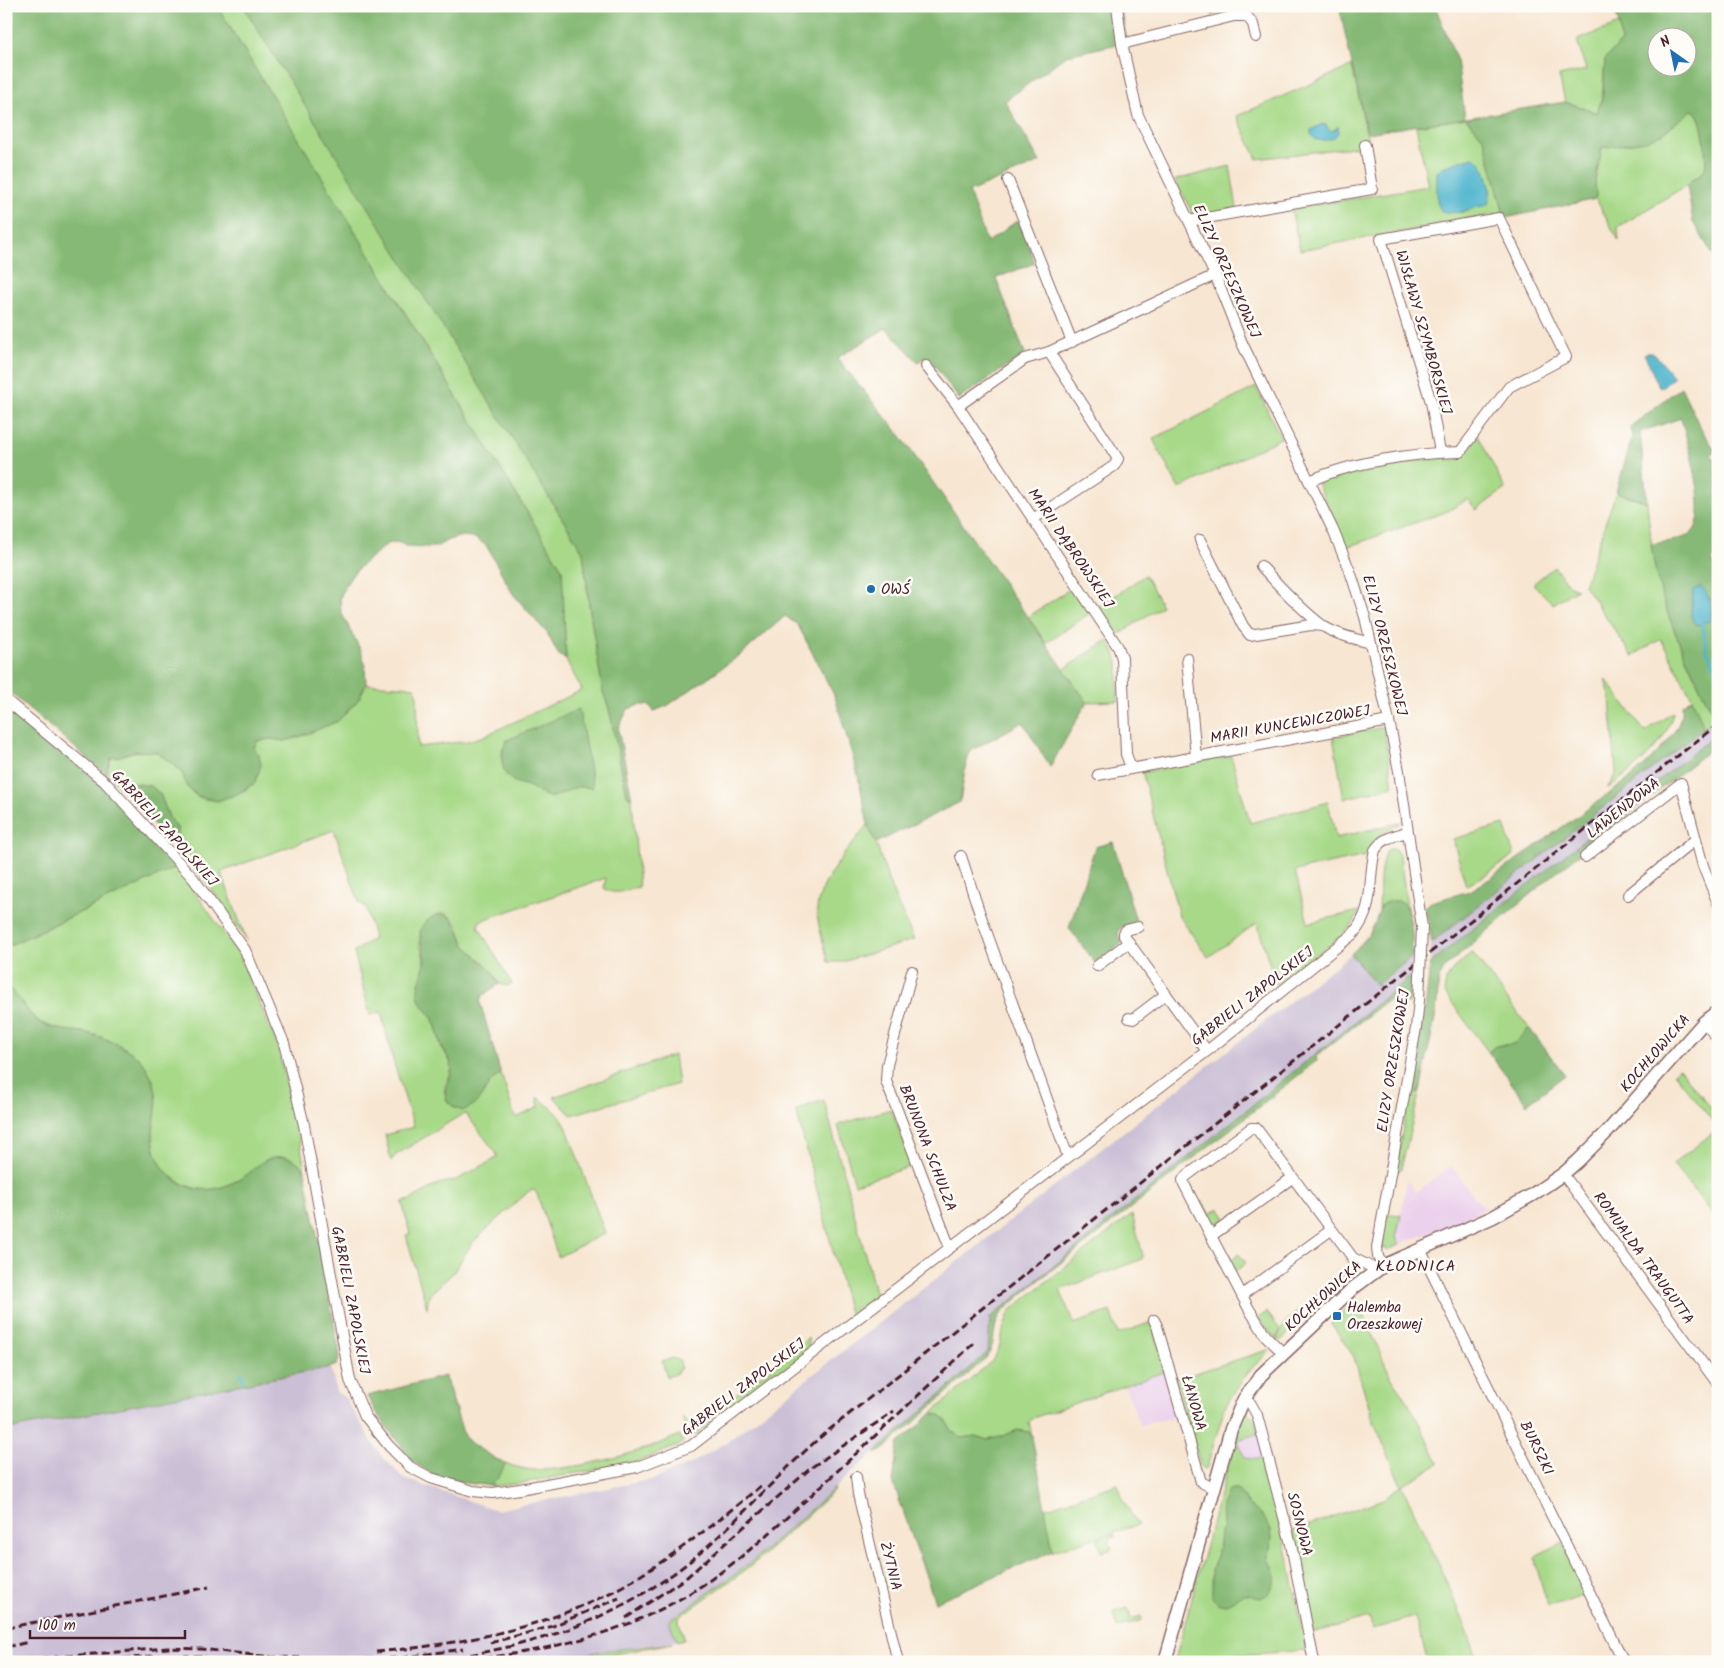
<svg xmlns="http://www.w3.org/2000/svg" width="1724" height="1668" viewBox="0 0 1724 1668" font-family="Kalam,sans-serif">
	<rect width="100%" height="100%" fill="#fdfcf7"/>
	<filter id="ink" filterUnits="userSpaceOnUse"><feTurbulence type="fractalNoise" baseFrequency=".02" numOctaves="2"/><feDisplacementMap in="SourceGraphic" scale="10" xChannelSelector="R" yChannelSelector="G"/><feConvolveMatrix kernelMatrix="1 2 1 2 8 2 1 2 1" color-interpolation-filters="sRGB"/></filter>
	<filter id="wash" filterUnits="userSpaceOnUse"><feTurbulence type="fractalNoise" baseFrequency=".0096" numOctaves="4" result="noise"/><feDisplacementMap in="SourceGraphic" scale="20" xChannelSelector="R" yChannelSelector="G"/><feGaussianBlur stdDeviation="1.12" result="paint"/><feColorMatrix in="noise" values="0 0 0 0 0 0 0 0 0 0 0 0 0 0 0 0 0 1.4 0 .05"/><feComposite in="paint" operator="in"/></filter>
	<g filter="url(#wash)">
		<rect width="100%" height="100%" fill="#f7e6d1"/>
		<!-- built -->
		<g fill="#ebd1ec">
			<polygon points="1451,1166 1484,1209 1447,1226 1400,1244 1396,1238 1407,1181 1416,1192"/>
			<polygon points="1166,1371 1180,1416 1140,1425 1125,1386"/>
			<polygon points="1258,1434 1265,1460 1244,1458 1238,1440"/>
		</g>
		<!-- industrial -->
		<g fill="#cbbfd6">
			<polygon points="1718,717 1718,733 1430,963 1431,943"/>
			<polygon points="1351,954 1376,985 1412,957 1410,977 990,1318 988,1352 748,1565 669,1621 677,1641 597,1652 558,1662 6,1662 6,1430 331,1367 336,1392 344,1397 380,1454 404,1479 496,1510 654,1479 692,1463 727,1442"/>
		</g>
		<!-- green -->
		<g fill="#a7d988" stroke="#787c5a" fill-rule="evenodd">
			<path d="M217,6h28l338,546 7,60 13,80 6,16 18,87 5,4 7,88c-11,2 -25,10 -35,1l2,-10 -126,43 -2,5 34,58 -5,2 -8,-2c-4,-10 -11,-18 -18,-24 -4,-4 -8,-6 -12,-10 -8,-8 -8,-21 -15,-30 -15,-17 -36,5 -34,22 0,7 5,14 4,22 0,10 -7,19 -6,29 1,11 11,17 15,26 5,9 5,20 9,29 3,6 8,11 9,17 4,17 -20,22 5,44l25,-12 10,-17 10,-6 14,43h3l21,-10 -2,-10c12,9 22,15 29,29l39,107 -47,24 -21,-63 -3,-4 -5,1 -56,51 -20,31 -23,21 -2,6 -1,8 -21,-73 4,-1 -8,-32 8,-2 28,-16 18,-4 37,-20 4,-3v-3l-31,-40 -5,1 -65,40 -5,6 -6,-26 29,-8 -21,-67 -12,-48 -11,3 -16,-63 20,-14 -8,-30 -7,-6 -25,-72 -113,42 26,69 -28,-42 -34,-41 -8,-30 -8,-11 -9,-23 -10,-8 -26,-4 -7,2 -11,-10 5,-16c15,-3 30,-11 46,-6 9,4 21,15 26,23 2,4 2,8 4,11 15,23 41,12 60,3l12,-34 -5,-7 3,-7 15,-2 12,2 15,-4 39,-16 20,-21 8,-16 49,3 2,7 1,53 50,-6 16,-5 98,-46 -16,-30 -4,-91zM502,749l74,38 -25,10 -6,-1 -18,-11 -24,-19z"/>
			<polygon points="1619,24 1621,42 1605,59 1602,98 1597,113 1581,107 1565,102 1559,76 1586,70 1577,40"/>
			<polygon points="1352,66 1368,141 1361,146 1257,159 1237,116"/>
			<path d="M1692,110c12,3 15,47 14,59 -6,7 -14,9 -19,16l-69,42 1,14 -23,-42 -1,-18 7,-33z"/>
			<path d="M1466,118l18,21 20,74 -204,37 -9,-41 137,-23 -12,-60zM1491,190l-4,15 -11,2 -16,6z"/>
			<polygon points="1230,166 1237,208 1194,216 1175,180"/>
			<polygon points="1256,387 1281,438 1179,489 1153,439"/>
			<path d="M1478,435l27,54 -29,21 -8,-11 -20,12 -101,36 -30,-64c46,-19 97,-22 146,-28z"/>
			<path d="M1616,492l31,10c3,31 6,61 14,90 12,44 35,85 54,127l-11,9 -12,-30 -31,-59 -29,17 -48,-71z"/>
			<polygon points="1554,567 1571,587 1577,589 1553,604 1533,584"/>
			<polygon points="1145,575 1162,606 1116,636 1097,608"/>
			<polygon points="1073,587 1090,613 1046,643 1028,617"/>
			<polygon points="1108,640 1115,653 1118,662 1118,701 1087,702 1064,669"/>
			<path d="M1606,679l39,53 28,-20c-6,34 -40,57 -66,77l9,-16 -6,-76z"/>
			<polygon points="1384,727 1393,786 1344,799 1333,737"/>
			<polygon points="1231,756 1250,823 1328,802 1336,838 1402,822 1377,837 1370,855 1295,871 1308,923 1359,911 1353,924 1337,939 1276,985 1257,923 1208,957 1179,916 1142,772"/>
			<path d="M868,825l8,18 15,45 23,52 -72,22h-14c-3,-16 -10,-34 -11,-50 -1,-26 34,-68 51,-87z"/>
			<polygon points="1504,825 1514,855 1487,874 1466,886 1453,839"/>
			<path d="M1388,849h7l5,7 8,58 -11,-13 -18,11c1,-16 -1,-51 9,-63z"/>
			<path d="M177,867l63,89 36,86 21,82 8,47c-8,-14 -25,-18 -39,-11 -6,3 -10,8 -15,12 -25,17 -50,26 -77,6 -21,-15 -23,-37 -20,-61 1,-7 3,-15 2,-23 -1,-10 -6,-22 -13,-31 -10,-13 -37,-25 -52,-29 -5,-2 -11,-1 -15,-2 -10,-1 -21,-3 -30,-7 -19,-7 -24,-29 -40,-39v-39z"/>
			<polygon points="1472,952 1529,1028 1514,1044 1500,1045 1491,1049 1489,1053 1444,992 1446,980 1451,972"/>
			<polygon points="674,1055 678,1084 571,1115 554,1097"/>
			<polygon points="1679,1068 1718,1117 1718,1128 1674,1073"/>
			<polygon points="1421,1086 1401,1169 1396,1173 1395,1173 1410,1088 1411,1092 1418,1092"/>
			<polygon points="824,1100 876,1295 850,1317 796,1110"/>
			<polygon points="891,1109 913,1166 855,1184 838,1125"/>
			<polygon points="1718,1129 1718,1221 1673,1164"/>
			<polygon points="1202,1201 1211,1214 1219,1208 1226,1218 1214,1227 1210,1227 1199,1203"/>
			<path d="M1132,1214l11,42 -1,3 -82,31 14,34 36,-13 8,23 34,-12 14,49 -133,47 -4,4 3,15 -4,-5 -10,-2 -18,7 -12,3 -13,-4 -13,2 -8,-5 -12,-17 -10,-3 60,-52c13,-17 7,-33 20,-52z"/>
			<polygon points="1391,1214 1401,1215 1396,1238 1400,1244 1387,1251 1387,1248 1384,1247 1383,1249 1382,1248 1386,1217"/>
			<polygon points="1222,1246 1232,1259 1239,1254 1246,1263 1234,1273 1221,1247"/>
			<path d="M1346,1258l12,10c-15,13 -31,23 -46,37l-2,-3 -10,9 2,3c-3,3 -7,6 -9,10 -5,7 -6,16 -17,17l10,-19 36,-32 30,-22z"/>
			<polygon points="1356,1298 1391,1377 1413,1411 1439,1464 1402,1485 1457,1605 1479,1662 1428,1662 1415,1617 1373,1629 1369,1618 1312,1633 1293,1531 1383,1499 1401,1485 1372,1417 1354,1357 1331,1323"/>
			<polygon points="1267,1312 1280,1330 1276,1339 1258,1318"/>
			<polygon points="808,1337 809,1346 805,1354 692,1437 688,1436 682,1418 693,1423 742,1390 801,1345"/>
			<polygon points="1268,1350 1270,1351 1248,1372 1225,1407 1207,1467 1205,1470 1200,1465 1176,1379"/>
			<polygon points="673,1358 680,1361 681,1368 676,1374 667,1377 662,1361"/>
			<polygon points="1247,1412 1254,1418 1258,1434 1238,1440 1244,1458 1265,1460 1286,1547 1307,1650 1175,1660 1241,1417 1243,1413"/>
			<path d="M679,1435l4,7 -3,3 -43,17 -120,22 -24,2 -2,-2 14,-20c8,2 18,5 27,6 40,1 111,-17 147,-35z"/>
			<polygon points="1118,1484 1123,1500 1138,1525 1053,1551 1044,1509"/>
			<path d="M835,1488l-2,4 -83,75 -71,50c-1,8 5,14 5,22l-7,2 -8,-20 79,-56z"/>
			<polygon points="1115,1534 1116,1537 1109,1540 1112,1549 1101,1552 1098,1539"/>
			<polygon points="1562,1543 1588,1595 1548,1606 1536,1565 1535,1558 1539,1554"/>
			<polygon points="1128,1608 1131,1619 1141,1616 1142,1620 1117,1628 1114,1612"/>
			<polygon points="672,1643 575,1662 558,1662 597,1652"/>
		</g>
		<!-- forest -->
		<g fill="#85b974" stroke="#686c50" fill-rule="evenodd">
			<polygon points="6,6 217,6 562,569 566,660 558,654 547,633 513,594 486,545 473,537 462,536 448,540 436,547 409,547 397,542 387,544 364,563 353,574 345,586 340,598 341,612 361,651 365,664 366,684 358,700 338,721 299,737 284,741 272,739 257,741 254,748 259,755 261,765 255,783 235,795 217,801 198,796 187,787 183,775 177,767 156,752 131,751 121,756 111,758 106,774 6,689"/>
			<polygon points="243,6 1121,6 1126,38 1118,44 1067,55 1005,101 1040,162 969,192 987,243 1018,220 1035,263 996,278 1025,354 959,399 930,359 924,358 918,362 886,328 837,358 900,435 1087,702 1050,767 1023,722 970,751 967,757 960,802 876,843 868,825 858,775 835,697 798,625 785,616 743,653 667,706 654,711 649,705 639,705 628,709 618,729 632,799 627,795 609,708 603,692 590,612 583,552"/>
			<polygon points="1211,6 1248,6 1212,15"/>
			<polygon points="1339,6 1435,6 1457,61 1465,118 1367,133"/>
			<path d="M1613,6h105v257l-25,-41 -6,-37c7,-9 19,-10 19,-22 -1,-12 -2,-50 -14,-53l-29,23 -17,8 -44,7 -7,33 1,18 -91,19 -21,-79 -18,-21 99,-16 16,5 16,6 6,-18 2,-36 16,-17 -2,-18zM1656,38h30v30h-30z"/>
			<path d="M1681,387l20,42 14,21 -4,5 7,10v90l-6,5 6,10v147l-3,2c-26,-57 -57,-112 -64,-175 12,-2 31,-3 41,-11 19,-19 -5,-91 -11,-115l-41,14 7,70 -31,-10 17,-57 -3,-8zM1693,592l16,5 2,19 -9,7 -11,-12z"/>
			<path d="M1692,698l12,30 -273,215v-10l-6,-26 6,-5 39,-11 21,-13 133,-95c18,-14 63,-53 58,-78z"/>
			<polygon points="6,705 98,782 177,867 6,947"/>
			<path d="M579,709l14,79c-6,0 -13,-2 -19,0 -8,3 -13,8 -22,9 -8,0 -14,-5 -20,-9 -6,-4 -13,-3 -19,-7 -14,-8 -13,-29 -6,-41z"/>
			<polygon points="1718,733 1718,743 1547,880 1444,968 1439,979 1436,1013 1421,1086 1418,1092 1413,1095 1410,1088 1426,1003 1430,963"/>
			<polygon points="124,782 151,786 160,794 169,817 177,828 185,858 117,784"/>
			<polygon points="1113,842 1136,921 1123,926 1119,929 1118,935 1123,942 1095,963 1069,928 1095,847"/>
			<path d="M1389,901h12c12,11 12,40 11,56l-36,28 -25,-31c18,-18 23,-24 30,-49z"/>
			<path d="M439,915h8l6,5 12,25 27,26 7,13 -16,11 -3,7 21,72c-21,12 -14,28 -39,37 -33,-13 -6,-31 -11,-48 -2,-6 -7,-11 -9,-17 -4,-10 -5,-19 -10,-29 -4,-6 -10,-11 -13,-18 -4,-12 4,-22 5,-34 3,-21 -18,-39 15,-50z"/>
			<path d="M1410,977l2,1 -3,26 -19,-2 -2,-2 -72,56 1,5 -2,1c-72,58 -145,114 -217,172 -29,23 -59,45 -86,69 -6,5 -12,11 -15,18 -5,14 -1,25 -12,38l-103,92 -5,2h-2l113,-101 2,-34z"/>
			<path d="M6,986c14,9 19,27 33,36 16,10 35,7 52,12 16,4 42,16 52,29 7,9 12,21 13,31 2,10 -1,21 -2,31 -3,21 3,40 20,54 26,18 50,11 74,-5 6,-5 11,-11 18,-14 15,-7 31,-3 39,11l35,184 -3,10 -6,2 -325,63z"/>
			<polygon points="1529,1028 1565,1075 1527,1104 1489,1053 1495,1046 1514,1044"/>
			<polygon points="445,1376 464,1436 473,1445 505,1464 499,1477 492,1484 493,1486 465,1483 434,1475 412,1461 375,1411 367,1396"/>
			<polygon points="932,1413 942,1416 954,1433 962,1438 975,1436 988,1440 1000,1437 1018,1430 1029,1432 1032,1437 1053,1551 935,1602 893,1482 898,1444"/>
			<path d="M1232,1489h6l8,13 17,15 8,12 1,10 -4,20c2,4 7,10 7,14 2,10 -5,23 -15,25 -6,0 -10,-4 -16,-3 -12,4 -23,19 -32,0v-26l6,-16 2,-21 3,-5 -1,-22 6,-14z"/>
		</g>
		<!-- water -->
		<g fill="#4fb5cd" stroke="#4c6a7c">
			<path d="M1322,124l4,1 4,6 4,-1 4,-4c3,13 -12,15 -22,14l-5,-6v-4z"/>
			<path d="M1473,157c3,2 5,2 7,5 8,8 14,35 7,43 -18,3 -27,11 -46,6l-4,-9v-30l5,-5z"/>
			<path d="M1646,353h8l20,24 -14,11c-7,-11 -9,-23 -16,-34z"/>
			<path d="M1701,587c9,7 12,24 9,34l-8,1 -2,3 -5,-1 -4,-8 2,-24 2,-3z"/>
		</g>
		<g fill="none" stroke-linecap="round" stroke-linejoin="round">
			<!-- stream -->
			<g stroke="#4fb5cd" stroke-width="3">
				<polyline points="1702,623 1707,650 1718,673"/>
				<polyline points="241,1373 243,1381"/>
			</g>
		</g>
	</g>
	<g filter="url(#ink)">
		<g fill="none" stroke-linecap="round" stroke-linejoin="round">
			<defs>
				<g id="minor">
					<polyline points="1117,6 1122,44 1138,115 1215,275 1242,343 1333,530 1351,574 1365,617 1389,721 1399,771 1422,927"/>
					<polyline points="1122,44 1234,16 1247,16 1253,24 1256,37"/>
					<polyline points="1008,180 1072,342"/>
					<polyline points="1189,221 1372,189 1365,145"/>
					<polyline points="926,366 958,406 1118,647 1122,658 1126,754 1131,768"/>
					<polyline points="958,406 1025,359 1049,352 1215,275"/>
					<path d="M1310,481c41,-19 104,-28 150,-29l49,-65 57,-30 -67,-139 -118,21 50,163 9,50"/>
					<polyline points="1033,519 1114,466 1118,459 1049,352"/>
					<polyline points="1200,540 1243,626 1250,635 1311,625 1324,626"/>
					<path d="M1261,566c19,21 40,43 62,60 13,9 33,13 48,17"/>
					<polyline points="1187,658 1196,757"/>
					<path d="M6,700l99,82 88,96 52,72 39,93 20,82 46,255 15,36 24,30 21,21 21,11 42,13 20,2 27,-4 117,-22 54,-21 516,-395 146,-117c23,-27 14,-52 22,-84 8,-12 18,-14 32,-18"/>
					<polyline points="1098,775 1389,721"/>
					<polyline points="961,856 980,914 1068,1157"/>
					<polyline points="1585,857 1681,783 1703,866 1718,903"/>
					<polyline points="1628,895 1696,839"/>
					<polyline points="1138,927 1126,930 1124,933 1124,936 1207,1051"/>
					<polyline points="1097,966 1129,942"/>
					<polyline points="912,971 887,1065 886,1081 950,1248"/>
					<polyline points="1129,1018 1133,1019 1166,994"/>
					<polyline points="1704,1022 1718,1039"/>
					<polyline points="1563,1174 1718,1384"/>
					<polyline points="1211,1236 1292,1178"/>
					<polyline points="1420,1249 1624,1662"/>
					<polyline points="1383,1266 1378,1257 1377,1248 1416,1028 1419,1000"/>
					<polyline points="1242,1295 1331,1230"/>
					<polyline points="1154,1320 1157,1326 1201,1482 1213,1488"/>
					<polyline points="1283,1353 1266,1336 1249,1309 1184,1184 1183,1180 1185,1177 1251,1128 1256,1128 1353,1258 1377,1270"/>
					<polyline points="1244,1399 1251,1404 1257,1415 1291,1544 1314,1662"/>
					<polyline points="856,1477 858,1494 898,1662"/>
				</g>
				<polyline id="tertiary" points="1165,1662 1231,1429 1244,1399 1261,1375 1352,1289 1383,1266 1493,1217 1532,1195 1563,1174 1578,1161 1608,1131 1704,1022 1718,1011"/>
			</defs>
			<!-- minor casing -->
			<use href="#minor" stroke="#876565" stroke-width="12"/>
			<!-- tertiary casing -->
			<use href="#tertiary" stroke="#876565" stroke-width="15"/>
			<!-- minor -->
			<use href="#minor" stroke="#fff" stroke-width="10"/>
			<!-- tertiary -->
			<use href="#tertiary" stroke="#fff" stroke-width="12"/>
			<!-- rail -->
			<g stroke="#4a1f2b" stroke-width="3" stroke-dasharray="8 4" stroke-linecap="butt">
				<polyline points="626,1618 687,1577 812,1467 894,1411"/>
				<polyline points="6,1628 209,1587"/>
				<polyline points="490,1643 553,1626 619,1598"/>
				<polyline points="6,1647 29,1642"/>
				<path d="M376,1652c88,-8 177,-25 254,-70 47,-28 90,-63 132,-97"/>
				<path d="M484,1658c64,-8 130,-23 187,-54 56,-30 101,-73 148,-116 53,-49 105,-98 157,-147"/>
				<polyline points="6,1661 168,1648 201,1649 271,1657 364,1659 400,1658 463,1649"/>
				<polyline points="86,1662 155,1656 206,1656"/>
				<path d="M435,1662c29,-7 60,-11 89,-19 64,-16 127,-48 177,-91 43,-37 80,-81 123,-118l894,-710"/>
			</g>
			<defs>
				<polyline id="minor-bridge" points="1419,1000 1422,927"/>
			</defs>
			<!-- minor-bridge casing -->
			<use href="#minor-bridge" stroke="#876565" stroke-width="12" stroke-linecap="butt"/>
			<!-- minor-bridge -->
			<use href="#minor-bridge" stroke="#fff" stroke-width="10"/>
		</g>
	</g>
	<!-- markers -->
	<g fill="#1f6fb2" stroke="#fdfcf7" stroke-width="2">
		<circle cx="871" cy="589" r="5"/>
		<rect x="1332" y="1311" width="10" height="10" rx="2.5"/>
	</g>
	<g text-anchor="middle" stroke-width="5" stroke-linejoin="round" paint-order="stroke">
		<!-- street labels -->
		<g font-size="15" fill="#4a1f2b" stroke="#fdfcf7">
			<text transform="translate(1227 271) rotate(66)" y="5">ELIZY ORZESZKOWEJ</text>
			<text transform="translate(1424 332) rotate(74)" y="5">WISŁAWY SZYMBORSKIEJ</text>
			<text transform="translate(1071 548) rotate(56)" y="5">MARII DĄBROWSKIEJ</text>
			<text transform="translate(1385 645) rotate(76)" y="5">ELIZY ORZESZKOWEJ</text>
			<text transform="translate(1290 724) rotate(-10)" y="5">MARII KUNCEWICZOWEJ</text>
			<text transform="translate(1623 808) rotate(-38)" y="5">LAWENDOWA</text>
			<text transform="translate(165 828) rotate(48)" y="5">GABRIELI ZAPOLSKIEJ</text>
			<text transform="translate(1252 996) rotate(-38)" y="5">GABRIELI ZAPOLSKIEJ</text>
			<text transform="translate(1655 1053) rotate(-49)" y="5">KOCHŁOWICKA</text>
			<text transform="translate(1393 1061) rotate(-81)" y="5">ELIZY ORZESZKOWEJ</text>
			<text transform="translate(928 1148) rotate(69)" y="5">BRUNONA SCHULZA</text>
			<text transform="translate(1644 1258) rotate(54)" y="5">ROMUALDA TRAUGUTTA</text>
			<text transform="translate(1323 1296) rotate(-42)" y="5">KOCHŁOWICKA</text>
			<text transform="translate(351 1300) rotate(79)" y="5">GABRIELI ZAPOLSKIEJ</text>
			<text transform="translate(743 1387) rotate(-37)" y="5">GABRIELI ZAPOLSKIEJ</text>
			<text transform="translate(1194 1403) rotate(74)" y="5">ŁANOWA</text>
			<text transform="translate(1537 1448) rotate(64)" y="5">BURSZKI</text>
			<text transform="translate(1300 1524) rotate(76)" y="5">SOSNOWA</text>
			<text transform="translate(891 1566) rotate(76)" y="5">ŻYTNIA</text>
		</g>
		<!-- poi labels -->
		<g font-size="15" fill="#4a1f2b" stroke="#fdfcf7" text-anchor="start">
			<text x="881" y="594">OWŚ</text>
			<text x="1347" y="1312">Halemba<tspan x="1347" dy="17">Orzeszkowej</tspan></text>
		</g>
		<!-- neighbourhood labels -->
		<g font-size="16" letter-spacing="1" fill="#4a1f2b" stroke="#fdfcf7">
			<text x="1416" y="1271">KŁODNICA</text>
		</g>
	</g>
	<!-- margin -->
	<rect width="1724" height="1668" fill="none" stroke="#fdfcf7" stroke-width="25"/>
	<!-- north arrow -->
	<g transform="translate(1672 52) rotate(327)"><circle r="24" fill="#fdfcf7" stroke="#b5a4a5"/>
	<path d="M0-4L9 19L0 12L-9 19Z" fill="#1f6fb2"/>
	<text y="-8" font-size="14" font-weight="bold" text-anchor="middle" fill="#4a1f2b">N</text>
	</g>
	<!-- scale -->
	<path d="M30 1630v8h155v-8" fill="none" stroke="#4a1f2b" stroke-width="2.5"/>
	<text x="38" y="1630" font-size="15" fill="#4a1f2b" stroke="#fdfcf7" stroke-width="4" paint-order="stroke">100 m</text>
</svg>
